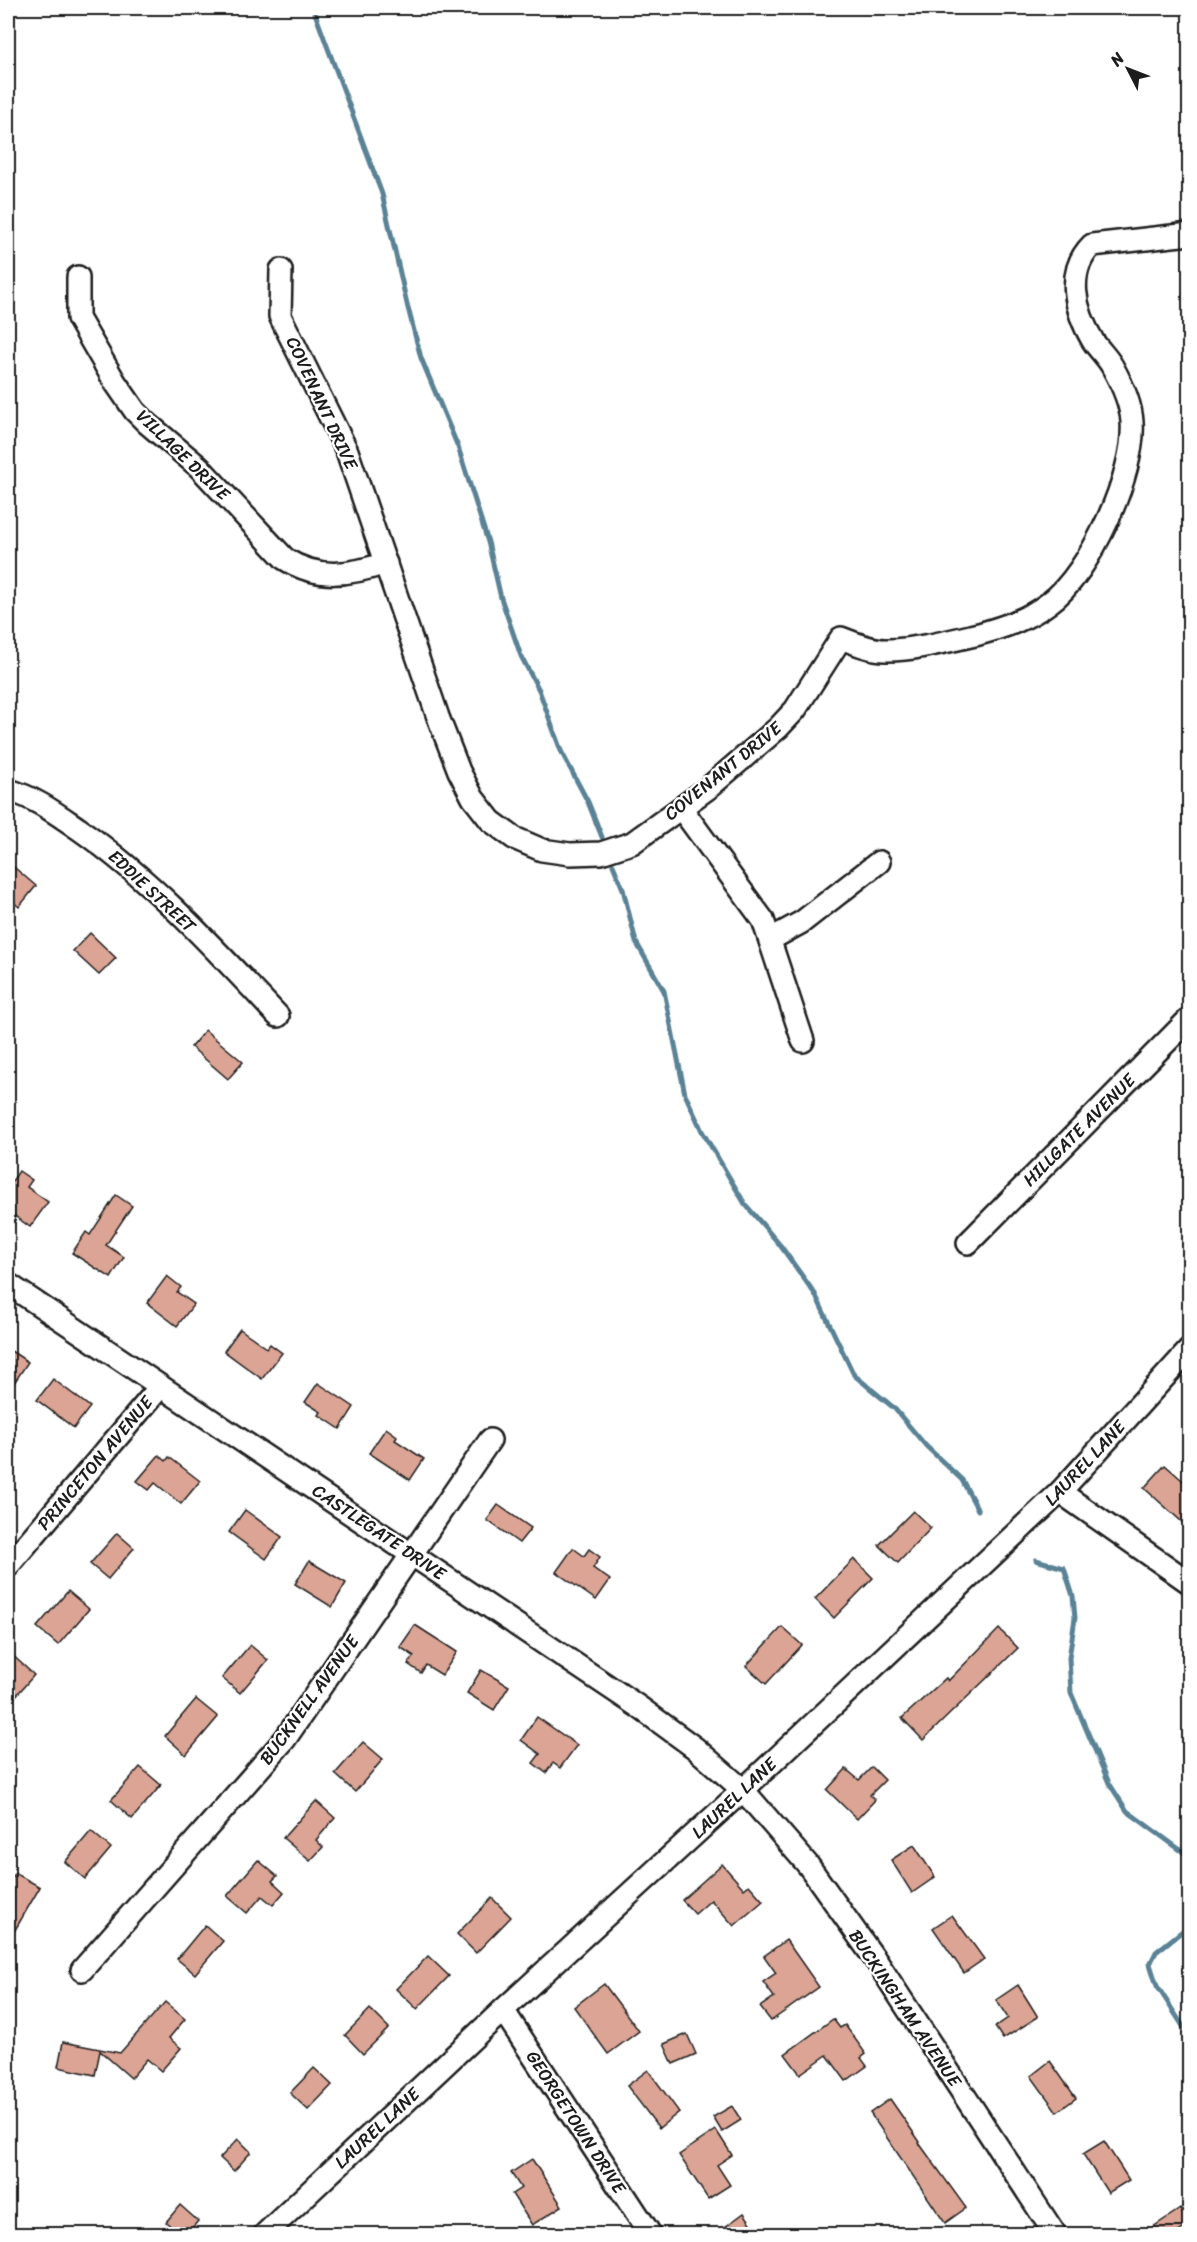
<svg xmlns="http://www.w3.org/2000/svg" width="1197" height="2242" viewBox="0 0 1197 2242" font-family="Sriracha,sans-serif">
	<rect width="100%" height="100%" fill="#fff"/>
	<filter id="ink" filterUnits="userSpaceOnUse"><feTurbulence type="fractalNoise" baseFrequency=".0167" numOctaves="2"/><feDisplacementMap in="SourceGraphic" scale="12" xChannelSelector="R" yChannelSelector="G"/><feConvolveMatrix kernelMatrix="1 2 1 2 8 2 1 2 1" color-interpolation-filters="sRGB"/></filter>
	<g filter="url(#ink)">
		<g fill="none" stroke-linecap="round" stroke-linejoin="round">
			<!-- stream -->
			<g stroke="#5a8295" stroke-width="5">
				<polyline points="313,8 382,194 407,304 421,358 458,447 488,542 501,598 521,656 539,690 561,751 588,802 602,837"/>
				<polyline points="613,865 623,889 636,942 664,991 685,1094 702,1131 745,1204 780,1245 815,1294 854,1375 894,1408 926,1446 962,1480 978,1510"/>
				<polyline points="1036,1560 1064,1568 1073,1596 1075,1618 1069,1658 1071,1693 1109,1783 1127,1811 1190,1857"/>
				<polyline points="1190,1925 1156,1952 1150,1964 1157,1986 1190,2037"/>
			</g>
		</g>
		<!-- building -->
		<g fill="#dba494" stroke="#1c1c1c" stroke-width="1.5">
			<polygon points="8,862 36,886 19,907 8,897"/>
			<polygon points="90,933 116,958 99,975 73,951"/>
			<polygon points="205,1030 243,1062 228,1079 191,1047"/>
			<polygon points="19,1171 32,1180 27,1187 48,1202 30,1227 8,1211 8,1187"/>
			<polygon points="116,1195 132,1206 106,1245 124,1257 111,1278 72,1253 86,1232 90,1235"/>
			<polygon points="167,1276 181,1287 177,1292 194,1304 177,1326 147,1303"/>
			<polygon points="240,1329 267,1348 270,1344 282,1353 262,1379 224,1351"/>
			<polygon points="8,1349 28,1362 8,1392"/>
			<polygon points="53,1379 90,1407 74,1428 37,1400"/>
			<polygon points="318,1383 354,1407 340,1429 319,1415 321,1412 305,1402"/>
			<polygon points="386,1428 397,1436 395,1440 424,1459 410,1480 369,1453"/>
			<polygon points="159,1455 166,1461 169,1457 200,1481 181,1504 155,1483 149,1490 137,1481"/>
			<polygon points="1165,1465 1190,1487 1190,1529 1144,1488"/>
			<polygon points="498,1505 531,1528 519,1543 487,1520"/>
			<polygon points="245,1510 282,1537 266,1559 229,1532"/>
			<polygon points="913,1511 931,1528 898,1563 879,1545"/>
			<polygon points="117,1533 134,1548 108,1579 90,1564"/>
			<polygon points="573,1548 584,1556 589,1549 600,1557 593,1568 610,1580 596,1600 556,1572"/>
			<polygon points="854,1559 873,1578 834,1618 815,1599"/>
			<polygon points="309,1561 346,1583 332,1607 295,1584"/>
			<polygon points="68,1591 89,1609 58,1645 37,1627"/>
			<polygon points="415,1625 457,1652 442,1675 426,1665 421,1673 408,1664 414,1656 400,1647"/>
			<polygon points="782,1627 802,1645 766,1684 746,1666"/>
			<polygon points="999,1629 1018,1648 923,1740 902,1718 946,1678 948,1681"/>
			<polygon points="250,1645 268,1660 240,1693 222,1678"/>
			<polygon points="8,1651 34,1675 8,1705"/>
			<polygon points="481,1670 509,1686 494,1710 467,1693"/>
			<polygon points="196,1699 218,1717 186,1755 165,1736"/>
			<polygon points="537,1717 577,1745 560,1768 553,1763 546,1773 533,1763 540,1754 521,1740"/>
			<polygon points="363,1742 383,1759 355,1792 335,1774"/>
			<polygon points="140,1767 161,1785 132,1819 111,1800"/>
			<polygon points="872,1767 885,1780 870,1795 875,1800 857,1819 827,1790 846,1769 859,1780"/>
			<polygon points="316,1801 335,1818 316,1840 323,1847 310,1861 283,1838"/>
			<polygon points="91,1831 111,1848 85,1879 65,1862"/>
			<polygon points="914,1845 935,1877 912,1893 891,1860"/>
			<polygon points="258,1860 277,1876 272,1881 284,1892 273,1905 262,1896 247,1913 227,1896"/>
			<polygon points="722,1864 744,1889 749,1885 763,1901 734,1926 711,1900 695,1914 682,1900"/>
			<polygon points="15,1873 40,1887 8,1942 8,1886"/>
			<polygon points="492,1898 511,1917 476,1953 457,1934"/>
			<polygon points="952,1915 984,1959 964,1973 933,1928"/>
			<polygon points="205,1925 223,1941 195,1974 177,1959"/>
			<polygon points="786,1940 819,1987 771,2021 760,2007 774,1997 763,1982 776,1973 764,1956"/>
			<polygon points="428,1956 449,1976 417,2009 396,1989"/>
			<polygon points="604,1984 639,2031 608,2054 574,2007"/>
			<polygon points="1018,1985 1038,2017 1003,2039 995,2027 1008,2018 996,2000"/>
			<polygon points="165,2002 185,2019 169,2038 181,2048 161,2071 147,2059 131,2078 100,2051 95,2075 58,2067 63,2042 120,2053"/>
			<polygon points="370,2009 389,2028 363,2054 345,2035"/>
			<polygon points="833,2019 840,2028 845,2025 866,2054 861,2058 867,2066 846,2081 827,2055 800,2074 785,2054"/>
			<polygon points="687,2034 696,2054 673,2064 664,2044"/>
			<polygon points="1050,2061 1076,2098 1057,2112 1031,2076"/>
			<polygon points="314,2068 332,2085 308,2110 290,2093"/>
			<polygon points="648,2070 679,2112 659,2128 627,2086"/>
			<polygon points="890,2099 920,2142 919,2143 966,2208 945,2223 870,2113"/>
			<polygon points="732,2106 741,2120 722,2132 713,2117"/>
			<polygon points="716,2130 732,2155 717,2165 730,2185 708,2199 679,2155"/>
			<polygon points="238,2139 251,2152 234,2171 220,2158"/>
			<polygon points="1104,2141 1129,2180 1108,2193 1083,2154"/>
			<polygon points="532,2159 562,2206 532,2225 512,2194 521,2188 511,2173"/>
			<polygon points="180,2205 198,2221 186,2235 180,2235 166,2222"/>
			<polygon points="1180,2209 1190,2224 1174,2235 1141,2235"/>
			<polygon points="744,2213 759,2235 714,2235"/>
		</g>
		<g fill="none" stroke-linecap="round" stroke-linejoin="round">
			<defs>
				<g id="minor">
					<path d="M281,270l-1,46 67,135 91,266 21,54 14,27 18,23 23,17 28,12 28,4 31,-1 31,-10 75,-54 71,-61 17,-18 46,-72c13,5 29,12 44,12 26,1 68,-10 94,-16 25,-7 49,-15 70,-31 41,-29 87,-131 83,-181 -1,-19 -11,-40 -20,-56 -5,-9 -13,-16 -19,-25 -18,-30 -28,-69 -1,-96l98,-11"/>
					<path d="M78,277v41l37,64 20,29 12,12 52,44 86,92c33,21 65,16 101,4"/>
					<path d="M8,790c26,7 49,24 71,39 74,52 137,121 199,187"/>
					<polyline points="681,808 763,920 803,1041"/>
					<polyline points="771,939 802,922 879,862"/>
					<polyline points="968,1243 1190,1018"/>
					<polyline points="8,1284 639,1707 695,1748 743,1790 808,1865 877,1962 1055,2234"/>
					<polyline points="1060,1492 1190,1583"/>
					<polyline points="8,1566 160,1387"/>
					<polyline points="82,1970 285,1739 490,1440"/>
					<polyline points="503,2010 650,2234"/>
					<polyline points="265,2234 503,2010 743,1790 1060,1492 1190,1349"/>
				</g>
			</defs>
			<!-- minor casing -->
			<use href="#minor" stroke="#1c1c1c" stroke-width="26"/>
			<!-- minor -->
			<use href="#minor" stroke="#fff" stroke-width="21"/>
		</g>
	</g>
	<g text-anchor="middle" stroke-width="4.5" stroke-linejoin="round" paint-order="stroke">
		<!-- street labels -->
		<g font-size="18" fill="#1c1c1c" stroke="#fff">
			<text transform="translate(322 403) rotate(65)" y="6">COVENANT DRIVE</text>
			<text transform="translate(183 455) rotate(44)" y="6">VILLAGE DRIVE</text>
			<text transform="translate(723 771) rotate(-39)" y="6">COVENANT DRIVE</text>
			<text transform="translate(152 891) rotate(43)" y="6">EDDIE STREET</text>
			<text transform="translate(1079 1130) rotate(-45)" y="6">HILLGATE AVENUE</text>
			<text transform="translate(95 1463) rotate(-50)" y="6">PRINCETON AVENUE</text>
			<text transform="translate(1085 1463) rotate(-47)" y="6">LAUREL LANE</text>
			<text transform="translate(379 1532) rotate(34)" y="6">CASTLEGATE DRIVE</text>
			<text transform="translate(309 1700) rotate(-54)" y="6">BUCKNELL AVENUE</text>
			<text transform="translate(734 1798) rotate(-43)" y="6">LAUREL LANE</text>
			<text transform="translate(905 2008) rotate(56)" y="6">BUCKINGHAM AVENUE</text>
			<text transform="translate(576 2122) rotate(57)" y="6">GEORGETOWN DRIVE</text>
			<text transform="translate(377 2128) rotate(-43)" y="6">LAUREL LANE</text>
		</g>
	</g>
	<!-- margin -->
	<rect width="1197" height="2242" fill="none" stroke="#fff" stroke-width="30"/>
	<rect x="15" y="15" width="1167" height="2212" fill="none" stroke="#1c1c1c" stroke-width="2" filter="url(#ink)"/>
	<!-- north arrow -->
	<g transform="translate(1128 69) rotate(312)" stroke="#ffffff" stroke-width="4.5" paint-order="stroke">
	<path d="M0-4.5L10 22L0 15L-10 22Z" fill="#1c1c1c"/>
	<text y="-9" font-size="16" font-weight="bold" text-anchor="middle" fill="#1c1c1c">N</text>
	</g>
</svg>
